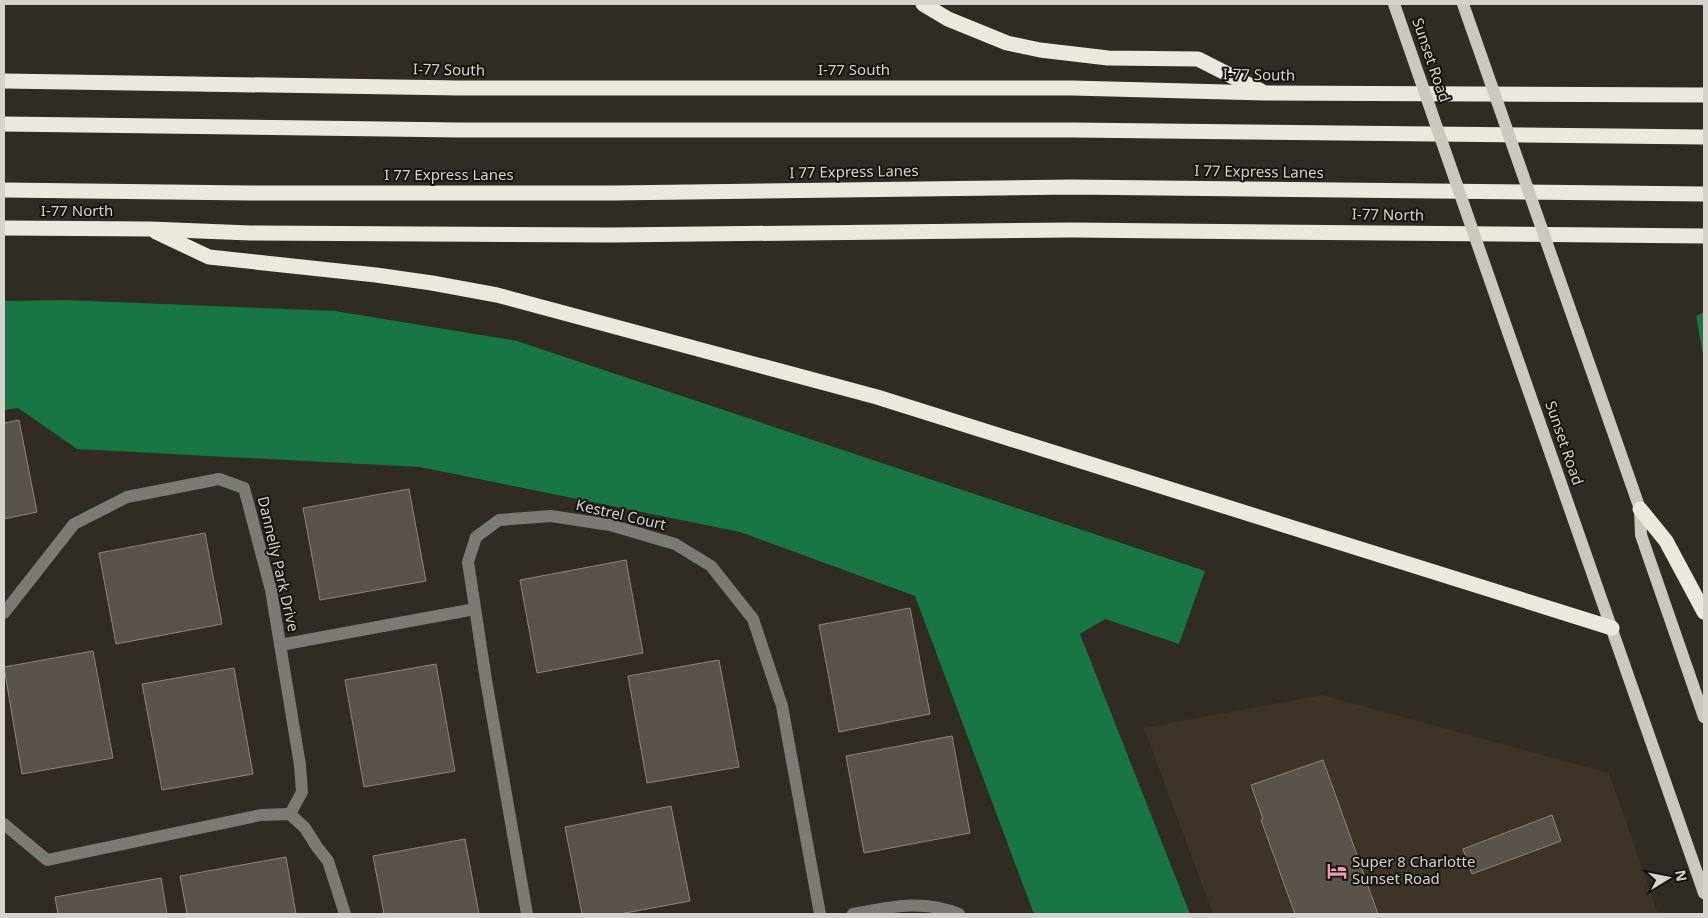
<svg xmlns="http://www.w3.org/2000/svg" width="1708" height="918" viewBox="0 0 1708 918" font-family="'Noto Sans',sans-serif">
	<rect width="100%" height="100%" fill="#302b23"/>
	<!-- built -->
	<polygon fill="#3d3427" points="1322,695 1609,773 1658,914 1213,914 1144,728"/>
	<!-- forest -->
	<g fill="#187544">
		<polygon points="65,300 335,311 517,341 1205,571 1179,644 1105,619 1080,634 1190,914 1034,914 915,596 740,532 420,467 77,449 18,408 4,410 4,301"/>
		<polygon points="1704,312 1704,360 1696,316"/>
	</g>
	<!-- building -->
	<g fill="#59534b" stroke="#8e877e">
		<polygon points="19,420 37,512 4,519 4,423"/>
		<polygon points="409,489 426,581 320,600 303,508"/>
		<polygon points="205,533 222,624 116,644 99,553"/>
		<polygon points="626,560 643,653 537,673 520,580"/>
		<polygon points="910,608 930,714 839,732 819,625"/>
		<polygon points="93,651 113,758 22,774 4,667"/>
		<polygon points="719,660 739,767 647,783 628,676"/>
		<polygon points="436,664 455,771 364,787 345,680"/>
		<polygon points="234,668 253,774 162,790 142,684"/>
		<polygon points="952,736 970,833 864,853 846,756"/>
		<polygon points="1323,760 1378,914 1295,914 1261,820 1263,819 1251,785"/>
		<polygon points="671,806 690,901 620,914 582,914 565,827"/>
		<polygon points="1552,815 1561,841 1472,874 1463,849"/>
		<polygon points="465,839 479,914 384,914 373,856"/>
		<polygon points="286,857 296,914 187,914 180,876"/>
		<polygon points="161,878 167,914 58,914 55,897"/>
	</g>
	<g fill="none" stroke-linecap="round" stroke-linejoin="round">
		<!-- minor -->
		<g stroke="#7c7a75" stroke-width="12">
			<polyline points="4,613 74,524 127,497 219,479 244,488 271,590 300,765 302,792 290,814"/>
			<polyline points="280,645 475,609"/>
			<polyline points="4,824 47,860 261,815 290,814 305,828 317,847 328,861 345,914"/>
			<polyline points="527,914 486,680 468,562 476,537 499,520 551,516 610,525 675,544 711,566 753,619 782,706 820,914"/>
			<path d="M853,914c38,-7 69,-15 106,0"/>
		</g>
		<!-- major -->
		<g stroke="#ccc8bf" stroke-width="12">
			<polyline points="1508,332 1704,893"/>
			<polyline points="1578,332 1640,509 1641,535 1704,717"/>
		</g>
		<!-- highway -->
		<g stroke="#ece8dd" stroke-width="15">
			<polyline points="923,4 948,19 1007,43 1040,50 1108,58 1198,59 1261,91"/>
			<polyline points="4,81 459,88 1072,88 1265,93 1704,95"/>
			<polyline points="4,124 459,130 1072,130 1704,137"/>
			<polyline points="4,190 250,193 613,193 1071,187 1704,194"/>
			<polyline points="4,228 150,229 250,233 613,235 1072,230 1704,236"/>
			<polyline points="156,232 209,257 376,275 432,283 497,295 877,397 1612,628"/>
			<polyline points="1640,509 1666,541 1704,612"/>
		</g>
		<!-- major-bridge -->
		<g stroke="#ccc8bf" stroke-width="12">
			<polyline points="1394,4 1508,332"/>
			<polyline points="1463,4 1578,332"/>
		</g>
	</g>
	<!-- icons -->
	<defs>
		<symbol id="hotel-bare" viewBox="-9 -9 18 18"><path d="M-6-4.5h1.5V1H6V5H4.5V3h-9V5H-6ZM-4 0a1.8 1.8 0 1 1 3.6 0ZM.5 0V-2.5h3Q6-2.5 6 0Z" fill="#f19ab0" stroke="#161410" stroke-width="2.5" paint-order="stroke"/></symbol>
	</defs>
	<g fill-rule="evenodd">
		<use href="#hotel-bare" x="1323" y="857" width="28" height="28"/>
	</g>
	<g text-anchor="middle" stroke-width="4" stroke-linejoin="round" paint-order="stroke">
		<!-- street labels -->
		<g font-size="15" fill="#d6d3ce" stroke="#161410">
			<text transform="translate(1431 60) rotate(71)" y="5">Sunset Road</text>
			<text transform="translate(449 70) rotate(1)" y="5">I-77 South</text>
			<text x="854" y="75">I-77 South</text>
			<text transform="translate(1259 75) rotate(1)" y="5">I-77 South</text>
			<text transform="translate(854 172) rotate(-1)" y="5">I 77 Express Lanes</text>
			<text transform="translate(1259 172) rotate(1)" y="5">I 77 Express Lanes</text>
			<text x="449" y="180">I 77 Express Lanes</text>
			<text x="77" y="216">I-77 North</text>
			<text transform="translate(1388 215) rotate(1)" y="5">I-77 North</text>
			<text transform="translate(1564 443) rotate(71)" y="5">Sunset Road</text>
			<text transform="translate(621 515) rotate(13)" y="5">Kestrel Court</text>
			<text transform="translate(278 564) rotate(77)" y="5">Dannelly Park Drive</text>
		</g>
		<!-- poi labels -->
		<g font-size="15" fill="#d6d3ce" stroke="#161410" text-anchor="start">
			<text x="1352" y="867">Super 8 Charlotte<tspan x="1352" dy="17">Sunset Road</tspan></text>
		</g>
	</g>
	<!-- border -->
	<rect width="1708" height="918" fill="none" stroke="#d6d3ce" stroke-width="10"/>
	<!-- north arrow -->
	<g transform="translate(1668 878) rotate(80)" stroke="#161410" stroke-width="4" paint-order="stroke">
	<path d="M0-4L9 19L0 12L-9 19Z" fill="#d6d3ce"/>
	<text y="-8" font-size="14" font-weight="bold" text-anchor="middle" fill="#d6d3ce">N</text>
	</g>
</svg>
